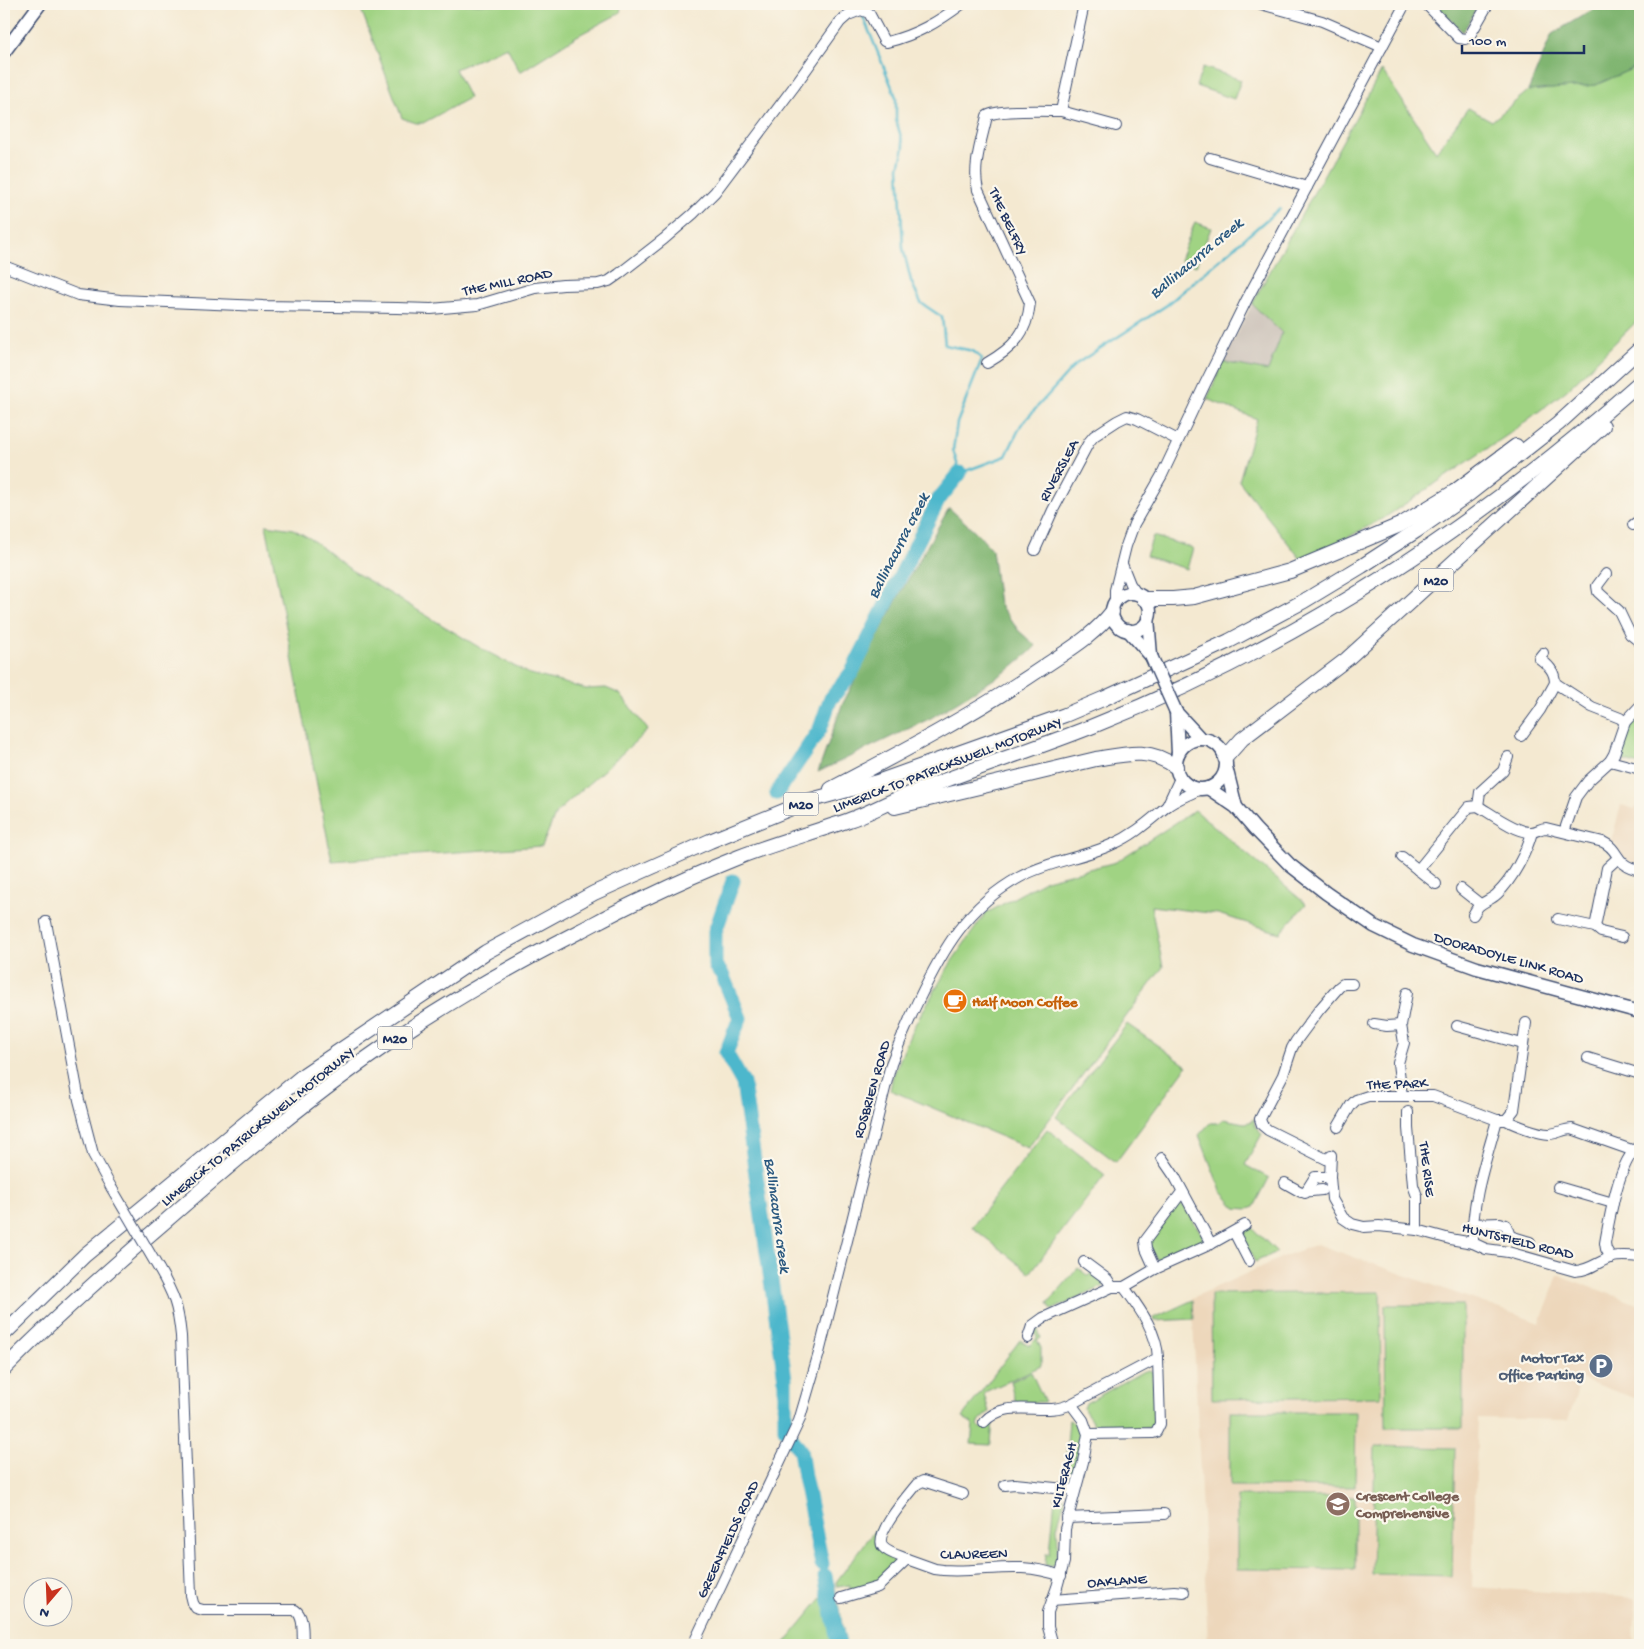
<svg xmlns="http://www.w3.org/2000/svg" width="1644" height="1649" viewBox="0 0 1644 1649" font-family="'Gochi Hand',sans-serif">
	<rect width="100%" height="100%" fill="#fbf7ec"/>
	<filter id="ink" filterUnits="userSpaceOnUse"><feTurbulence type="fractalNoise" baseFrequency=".02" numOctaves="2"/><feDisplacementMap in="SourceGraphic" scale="10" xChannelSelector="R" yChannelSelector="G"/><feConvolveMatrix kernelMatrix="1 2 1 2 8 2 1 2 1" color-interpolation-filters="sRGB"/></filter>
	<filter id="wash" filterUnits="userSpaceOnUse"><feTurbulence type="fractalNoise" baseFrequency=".0096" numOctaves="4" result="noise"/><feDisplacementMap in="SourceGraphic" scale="20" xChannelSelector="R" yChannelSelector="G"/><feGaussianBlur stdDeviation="1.12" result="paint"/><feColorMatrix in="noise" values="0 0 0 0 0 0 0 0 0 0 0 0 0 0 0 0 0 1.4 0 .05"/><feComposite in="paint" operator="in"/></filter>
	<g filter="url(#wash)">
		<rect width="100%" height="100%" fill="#f4e9d1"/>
		<!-- built -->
		<g fill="#edd7bb">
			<polygon points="1638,804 1640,805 1640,865 1634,863 1623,857 1616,844 1611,842 1621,805 1635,809"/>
			<polygon points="1317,1244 1540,1323 1558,1275 1640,1305 1640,1400 1581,1379 1568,1420 1478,1418 1472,1587 1636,1598 1634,1635 1635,1645 1208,1645 1192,1298 1285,1256"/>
		</g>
		<!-- industrial -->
		<polygon fill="#ccc2b9" points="1252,304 1282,333 1268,372 1223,362"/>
		<!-- green -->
		<g fill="#a0d383" stroke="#5e8170">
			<polygon points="359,4 620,4 621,8 620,13 577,36 520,72 507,47 455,69 469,98 423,123 416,123 402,118"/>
			<polygon points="1640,65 1640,318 1567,390 1509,434 1387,516 1303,562 1239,481 1257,419 1207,399 1223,362 1268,371 1282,333 1252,304 1382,70 1436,152 1468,108 1492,121 1528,91 1596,85"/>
			<polygon points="1203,67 1241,80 1234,99 1196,86"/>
			<polygon points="1195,222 1211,228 1196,266 1180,260"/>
			<polygon points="266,525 293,529 311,539 351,570 482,649 527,673 586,689 606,688 620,694 648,730 556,813 542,846 332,861"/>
			<polygon points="1153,536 1193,548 1187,569 1146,556"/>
			<polygon points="1640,712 1640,765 1621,760 1618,755 1625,730"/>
			<polygon points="1195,810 1306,904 1280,933 1218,914 1151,906 1163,967 1028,1148 890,1090 893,1076 913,1028 952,961 985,914 1046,880 1116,862"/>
			<polygon points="1127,1024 1187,1066 1116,1162 1056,1117"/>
			<path d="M1254,1118c0,7 2,12 8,16l-17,31 24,13 -15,29 -6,2 -12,-1 -15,-17 -22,-56 11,-12h8l5,-4 21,4 6,-1z"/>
			<polygon points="1047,1129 1105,1175 1030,1273 972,1227"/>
			<path d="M1179,1203l5,3 19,30 -1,7 -43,18c-6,-3 -8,-12 -9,-19z"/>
			<polygon points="1249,1225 1277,1252 1255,1262 1240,1234 1241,1232"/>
			<polygon points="1078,1268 1088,1276 1092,1273 1104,1282 1104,1286 1052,1310 1048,1303"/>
			<polygon points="1380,1292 1381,1397 1212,1399 1211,1294"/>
			<polygon points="1193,1300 1194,1319 1155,1321 1154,1318"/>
			<polygon points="1385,1305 1463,1305 1463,1428 1386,1428"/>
			<polygon points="1037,1328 1041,1338 1037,1340 1041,1348 1041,1366 985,1392 984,1394 989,1412 980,1420 978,1425 981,1428 987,1428 993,1419 991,1445 971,1444 973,1424 962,1417 1020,1340 1029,1346 1037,1338 1035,1332"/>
			<polygon points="1149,1370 1153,1372 1154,1420 1152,1426 1149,1428 1102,1429 1097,1428 1085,1411 1084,1408 1086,1403 1142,1372"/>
			<polygon points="1031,1372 1045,1402 1027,1402 1016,1403 1010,1382"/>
			<polygon points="1230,1412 1356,1412 1355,1487 1230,1486"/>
			<path d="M1069,1420c5,2 10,4 11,10 2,10 -6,48 -13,54l-3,-1z"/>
			<polygon points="1375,1446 1455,1448 1452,1576 1372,1574"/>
			<polygon points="1055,1495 1061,1495 1065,1500 1057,1527 1058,1544 1056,1563 1050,1566 1045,1565 1046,1554 1050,1554"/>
			<polygon points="1237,1496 1355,1497 1355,1570 1237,1569"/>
			<polygon points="881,1522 883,1523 876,1538 877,1546 896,1560 896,1563 877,1584 850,1591 850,1585 837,1587 836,1582"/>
			<polygon points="834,1583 846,1645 783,1645"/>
		</g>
		<!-- forest -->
		<g fill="#80b571" stroke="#4e7268">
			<polygon points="1434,4 1479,4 1463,32"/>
			<polygon points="1602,4 1640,4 1640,65 1596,85 1528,91 1552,34"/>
			<polygon points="949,508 976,532 992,550 999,604 1019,631 1036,646 1030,652 1007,671 931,718 818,772 842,705 902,590"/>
		</g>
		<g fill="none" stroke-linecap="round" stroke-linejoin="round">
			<!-- stream -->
			<polyline stroke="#4eb7cc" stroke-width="2.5" points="862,14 896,97 896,120 904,147 899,167 903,248 911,281 921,303 942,317 945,345 973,351 982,359 957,423 953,450 960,473 1006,456 1021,425 1076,364 1167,305 1280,208"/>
			<!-- river -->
			<g stroke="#4eb7cc" stroke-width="15">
				<polyline points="777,793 820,729 830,700 852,672 939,499 960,473"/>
				<polyline points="733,881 715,932 715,966 722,974 740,1018 726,1053 743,1083 785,1379 785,1429 800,1450 804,1476 822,1564"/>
				<polyline points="825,1576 839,1645"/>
			</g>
		</g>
	</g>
	<g filter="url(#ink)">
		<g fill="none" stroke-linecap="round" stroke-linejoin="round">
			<defs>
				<g id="minor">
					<polyline points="1261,4 1322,21 1382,47"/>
					<polyline points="1426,4 1459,38 1465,39 1469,37 1488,4"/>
					<polyline points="1061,111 1116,126"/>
					<polyline points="1210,158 1307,187"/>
					<path d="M4,266l74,29 42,5 143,6 134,2 34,1 46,-4 58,-17 28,-3 35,-1 11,-3 10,-7 45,-35 29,-25 22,-22 78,-104 47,-66 8,-7 13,-5 8,3 15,28 3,1c29,-7 51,-20 75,-38"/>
					<path d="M987,363c26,-15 40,-29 43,-60l-52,-113c-6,-24 4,-51 9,-74 10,-7 59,-5 74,-5l23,-107"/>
					<polyline points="1633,525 1640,520"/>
					<polyline points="1035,550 1053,510 1089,442 1094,436 1117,421 1127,416 1137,419 1178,440"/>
					<polyline points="1122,564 1130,584 1137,594"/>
					<polyline points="1606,574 1597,586 1598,592 1619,611 1630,634 1640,642"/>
					<polyline points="1115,602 1115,590 1126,546 1134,524 1162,475 1205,384 1247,299 1405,4"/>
					<path d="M1543,653l-4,5c9,7 16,13 16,25l37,24 28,11 5,4"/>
					<polyline points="1521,736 1540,710 1555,683"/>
					<polyline points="1610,761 1640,769"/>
					<polyline points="1167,806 1180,778"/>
					<path d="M1478,806c12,7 39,27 53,26 6,0 9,-4 15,-4l57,14c18,8 10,23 37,28"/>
					<polyline points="1478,806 1480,792 1503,771 1508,757"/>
					<polyline points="1564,832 1576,797 1588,781 1610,761 1614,754 1625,722 1640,706"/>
					<polyline points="1402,857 1436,884"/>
					<polyline points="1418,870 1469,807 1478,806"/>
					<polyline points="1461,889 1480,904"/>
					<path d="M1473,915c2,-3 4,-8 7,-10 5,-4 12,-6 17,-11 15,-14 30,-42 35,-62"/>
					<polyline points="1558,919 1595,927 1601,932 1622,937"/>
					<polyline points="46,922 79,1100 93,1154 111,1187"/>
					<polyline points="1595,927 1607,868 1618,858"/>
					<polyline points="1374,1024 1387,1026 1401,1025"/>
					<polyline points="1457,1026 1522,1044"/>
					<polyline points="1588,1058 1640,1074"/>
					<polyline points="1402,1096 1398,1063 1404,1043 1401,1025 1407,993"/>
					<polyline points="1408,1112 1408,1128 1413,1185 1417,1196 1417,1230"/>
					<path d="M1506,1120c9,5 33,14 43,14 7,0 15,-5 23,-5l68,24"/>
					<polyline points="1338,1127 1351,1105 1356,1100 1368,1096 1433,1096 1497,1120"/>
					<path d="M1331,1155l-1,22 2,22 11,19 9,6 12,3 15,-1 38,4 33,9 23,4 13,6 22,3 67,19c14,0 24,-10 37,-14 9,-2 19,-1 28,0"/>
					<polyline points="1162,1158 1175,1177 1211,1244"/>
					<polyline points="1330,1161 1268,1130 1262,1125 1260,1119 1283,1075 1292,1048 1296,1041 1319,1010 1339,987 1343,984 1352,984"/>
					<polyline points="1285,1183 1301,1192 1322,1190"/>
					<polyline points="1558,1187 1613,1203"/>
					<polyline points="1305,1193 1315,1177 1330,1177"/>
					<polyline points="1472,1224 1500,1223 1506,1225 1510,1236 1530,1242"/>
					<polyline points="1234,1232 1249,1261"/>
					<path d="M1473,1243c-2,-42 13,-83 24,-123h9l8,-10 12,-87"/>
					<path d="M1611,1258l-5,-9 -1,-6c4,-23 14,-83 33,-96"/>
					<polyline points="1084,1262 1107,1279 1112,1287"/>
					<path d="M159,1269c15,26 19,37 22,67l10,259 2,8 3,5 7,2h92c10,7 7,24 8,35"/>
					<polyline points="1155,1269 1146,1249 1145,1241 1182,1192"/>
					<polyline points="1028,1338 1032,1326 1043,1318 1112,1287 1124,1287 1155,1269 1211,1244 1245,1225"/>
					<path d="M984,1422c24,-26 59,-4 87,-18"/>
					<polyline points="1088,1434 1153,1433 1156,1432 1160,1424 1158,1358"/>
					<polyline points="1005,1485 1015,1484 1075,1490"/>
					<polyline points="1067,1518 1164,1514"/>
					<path d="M907,1559c-7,-3 -19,-6 -24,-12 -10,-12 26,-53 34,-63l6,-3 40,13"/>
					<path d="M841,1598l37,-11 29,-28 28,10 8,1c42,3 75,-10 118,6"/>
					<polyline points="1052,1600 1174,1591 1184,1592"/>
					<path d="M693,1645l106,-224 20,-68 72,-289c8,-21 17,-42 27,-63 25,-52 49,-95 102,-124 29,-16 63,-19 93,-33 21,-9 36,-23 53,-37 10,-8 23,-12 34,-18"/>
					<path d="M1053,1645l-5,-18v-15l9,-25 7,-25 1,-33 18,-67 5,-28 -5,-14 -12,-16 87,-46c-1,-27 -19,-50 -34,-71"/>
				</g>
				<g id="major">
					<polyline points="4,52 40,4"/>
					<circle cx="1131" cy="612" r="19"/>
					<polyline points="1148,618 1151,656"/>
					<polyline points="1128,630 1151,656"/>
					<polyline points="1176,712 1178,754"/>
					<polyline points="1176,712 1201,739"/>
					<circle cx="1201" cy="764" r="25"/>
					<polyline points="1226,767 1236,807"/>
					<polyline points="1208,788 1236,807 1255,829 1290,865 1326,893 1374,926 1413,945 1477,968 1640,1012"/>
				</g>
				<g id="highway">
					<polyline points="1144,599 1173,599 1194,597 1290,571 1400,525 1454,492 1516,446"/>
					<polyline points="1225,758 1242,739 1347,659 1603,426"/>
					<path d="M831,789c73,-38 145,-76 214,-123 25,-17 48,-30 67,-54"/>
					<path d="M895,807l201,-48c30,-5 53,-12 80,8"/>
					<polyline points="4,1334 85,1255 305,1074 486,952 594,893 710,841 811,800 877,782 1065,715 1105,698 1229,641 1304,601 1362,566 1416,531 1469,494 1558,424 1640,349"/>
					<path d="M4,1369c52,-53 108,-102 164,-150 73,-64 148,-127 228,-181 59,-40 121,-75 184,-107 23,-12 46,-25 70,-35 29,-14 59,-27 89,-39 36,-14 73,-24 110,-37 18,-6 35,-16 53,-23 63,-26 128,-46 191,-71 202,-80 385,-200 547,-344"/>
				</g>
			</defs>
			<!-- minor casing -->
			<use href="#minor" stroke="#3c4b6f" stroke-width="12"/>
			<!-- major casing -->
			<use href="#major" stroke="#3c4b6f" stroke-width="15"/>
			<!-- highway casing -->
			<use href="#highway" stroke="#3c4b6f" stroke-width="16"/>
			<!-- minor -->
			<use href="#minor" stroke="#fff" stroke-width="10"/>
			<!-- major -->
			<use href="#major" stroke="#fff" stroke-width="12"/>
			<!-- highway -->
			<use href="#highway" stroke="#fff" stroke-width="14"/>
			<defs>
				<polyline id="minor-bridge" points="111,1187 159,1269"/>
				<polyline id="major-bridge" points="1151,656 1176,712"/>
			</defs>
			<!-- minor-bridge casing -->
			<use href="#minor-bridge" stroke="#3c4b6f" stroke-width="12" stroke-linecap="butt"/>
			<!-- major-bridge casing -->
			<use href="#major-bridge" stroke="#3c4b6f" stroke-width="15" stroke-linecap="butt"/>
			<!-- minor-bridge -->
			<use href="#minor-bridge" stroke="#fff" stroke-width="10"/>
			<!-- major-bridge -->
			<use href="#major-bridge" stroke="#fff" stroke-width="12"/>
		</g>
	</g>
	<!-- icons -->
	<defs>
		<symbol id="cafe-disc" viewBox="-11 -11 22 22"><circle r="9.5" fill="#e8710a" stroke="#fbf7ec"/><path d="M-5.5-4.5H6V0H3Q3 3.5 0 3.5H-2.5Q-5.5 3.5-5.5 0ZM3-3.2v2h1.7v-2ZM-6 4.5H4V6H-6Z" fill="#fff"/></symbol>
		<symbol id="parking-disc" viewBox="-11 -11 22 22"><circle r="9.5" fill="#5c6f8a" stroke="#fbf7ec"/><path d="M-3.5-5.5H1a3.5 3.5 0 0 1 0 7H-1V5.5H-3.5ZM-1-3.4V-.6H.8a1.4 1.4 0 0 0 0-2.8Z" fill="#fff"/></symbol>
		<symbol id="school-disc" viewBox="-11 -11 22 22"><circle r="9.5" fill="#8d6e63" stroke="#fbf7ec"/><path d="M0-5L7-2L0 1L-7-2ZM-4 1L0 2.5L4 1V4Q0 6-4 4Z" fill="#fff"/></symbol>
	</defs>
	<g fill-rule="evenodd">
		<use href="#cafe-disc" x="941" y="987" width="28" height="28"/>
		<use href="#parking-disc" x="1587" y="1352" width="28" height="28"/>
		<use href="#school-disc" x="1324" y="1490" width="28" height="28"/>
	</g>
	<g text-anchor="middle" stroke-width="4.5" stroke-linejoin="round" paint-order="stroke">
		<!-- shield labels -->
		<g fill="#fbf7ec" stroke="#5e6b89" stroke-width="1">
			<rect x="1418.5" y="568.5" width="35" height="23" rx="4"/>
			<rect x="783.5" y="792.5" width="35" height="23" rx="4"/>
			<rect x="377.5" y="1026.5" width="35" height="23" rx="4"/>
		</g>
		<g font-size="14" font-weight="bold" fill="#1b2f5e">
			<text x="1436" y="585">M20</text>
			<text x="801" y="809">M20</text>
			<text x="395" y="1043">M20</text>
		</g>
		<!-- street labels -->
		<g font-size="15" fill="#1b2f5e" stroke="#fbf7ec">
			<text transform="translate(1009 221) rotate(65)" y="5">THE BELFRY</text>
			<text transform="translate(507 281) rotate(-12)" y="5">THE MILL ROAD</text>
			<text transform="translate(1058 470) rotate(-62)" y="5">RIVERSLEA</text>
			<text transform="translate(947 764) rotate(-21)" y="5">LIMERICK TO PATRICKSWELL MOTORWAY</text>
			<text transform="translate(1509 957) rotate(16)" y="5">DOORADOYLE LINK ROAD</text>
			<text transform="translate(1397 1083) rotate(-2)" y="5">THE PARK</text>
			<text transform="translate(871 1089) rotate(-74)" y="5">ROSBRIEN ROAD</text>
			<text transform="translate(257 1126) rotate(-39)" y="5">LIMERICK TO PATRICKSWELL MOTORWAY</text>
			<text transform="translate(1428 1169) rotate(83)" y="5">THE RISE</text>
			<text transform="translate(1518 1240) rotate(14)" y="5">HUNTSFIELD ROAD</text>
			<text transform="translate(1063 1475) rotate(-75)" y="5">KILTERAGH</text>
			<text transform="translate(727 1539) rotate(-65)" y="5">GREENFIELDS ROAD</text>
			<text transform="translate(974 1553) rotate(-1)" y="5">CLAUREEN</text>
			<text transform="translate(1117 1580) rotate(-4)" y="5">OAKLANE</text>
		</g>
		<!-- food labels -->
		<g font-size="15" font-weight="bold" fill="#c56008" stroke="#fbf7ec" text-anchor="start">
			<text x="972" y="1006">Half Moon Coffee</text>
		</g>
		<!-- service labels -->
		<g font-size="15" font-weight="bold" fill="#4e5e75" stroke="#fbf7ec" text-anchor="end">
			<text x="1584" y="1362">Motor Tax<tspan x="1584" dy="17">Office Parking</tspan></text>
		</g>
		<!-- education labels -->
		<g font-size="15" font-weight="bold" fill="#785e54" stroke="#fbf7ec" text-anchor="start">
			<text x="1356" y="1500">Crescent College<tspan x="1356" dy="17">Comprehensive</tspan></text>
		</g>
		<!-- water labels -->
		<g font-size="16" font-style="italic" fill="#2a587f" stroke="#fbf7ec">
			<text transform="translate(1195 257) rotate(-40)" y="6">Ballinacurra creek</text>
			<text transform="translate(897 545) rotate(-63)" y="6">Ballinacurra creek</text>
			<text transform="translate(779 1215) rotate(82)" y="6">Ballinacurra creek</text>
		</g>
	</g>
	<!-- margin -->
	<rect width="1644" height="1649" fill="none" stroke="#fbf7ec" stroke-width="20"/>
	<!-- north arrow -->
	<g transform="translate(48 1602) rotate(199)"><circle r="24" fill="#fbf7ec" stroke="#a1a7b3"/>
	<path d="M0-4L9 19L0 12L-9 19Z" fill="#c8321e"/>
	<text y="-8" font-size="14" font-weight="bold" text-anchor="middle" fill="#1b2f5e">N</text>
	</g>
	<!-- scale -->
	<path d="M1462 45v8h122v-8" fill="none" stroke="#1b2f5e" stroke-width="2.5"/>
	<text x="1469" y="45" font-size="15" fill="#1b2f5e" stroke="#fbf7ec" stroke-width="4" paint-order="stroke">100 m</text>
</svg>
